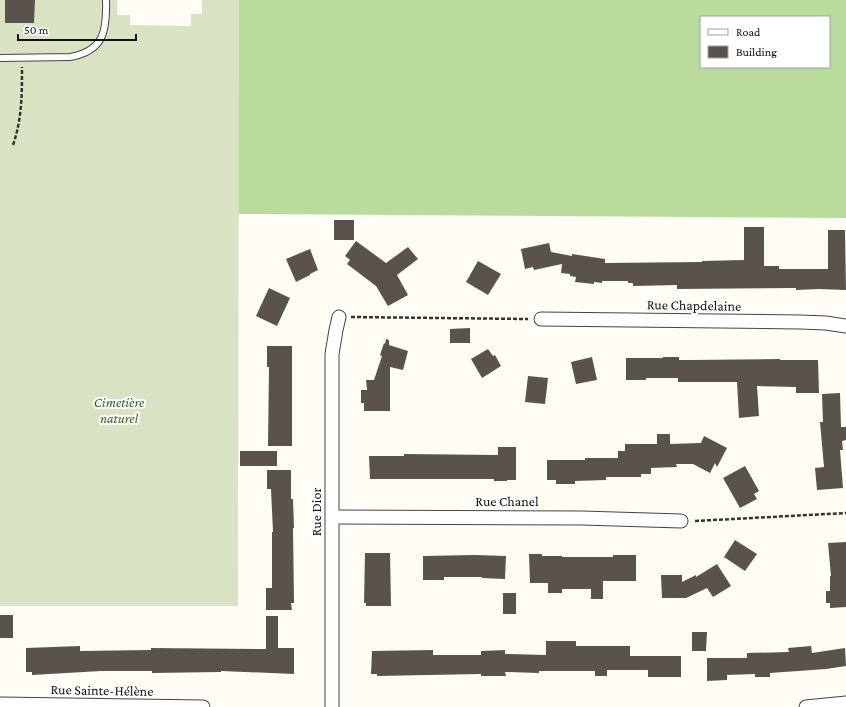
<svg xmlns="http://www.w3.org/2000/svg" width="846" height="707" viewBox="0 0 846 707" font-family="'Crimson Pro',serif">
	<rect width="100%" height="100%" fill="#fffdf5"/>
	<!-- forest -->
	<path fill="#b9dc9c" fill-rule="evenodd" d="M239,0h607v218l-608,-4v392h-238l238,-508zM701,17h128v50h-128z"/>
	<!-- cemetery -->
	<polygon fill="#d9e3c4" points="0,0 117,0 117,15 130,15 130,25 191,26 191,14 202,14 202,0 239,0 238,606 0,606"/>
	<!-- building -->
	<g fill="#5a524d">
		<polygon points="5,0 35,0 34,23 5,23"/>
		<rect x="334" y="220" width="20" height="20"/>
		<polygon points="744,227 764,227 764,266 779,266 779,269 828,269 828,230 845,230 846,290 819,289 796,290 796,288 677,289 677,285 633,286 633,283 628,283 628,281 602,281 602,283 594,282 594,284 575,282 576,277 570,276 570,274 561,273 562,264 534,270 533,267 525,269 521,249 549,243 551,252 572,256 572,254 605,259 605,263 702,262 702,261 744,260"/>
		<polygon points="356,241 386,263 408,247 418,259 397,275 408,295 388,306 376,286 347,264 350,260 345,256"/>
		<polygon points="310,249 318,270 310,274 310,275 296,282 286,259"/>
		<polygon points="478,261 501,274 488,295 466,282"/>
		<polygon points="269,288 290,298 277,326 256,316"/>
		<polygon points="470,328 470,343 450,343 450,329"/>
		<polygon points="386,339 389,340 389,345 408,351 403,370 390,367 390,411 364,411 364,403 361,403 361,390 367,390 366,380 374,380 382,356 380,355 384,343 385,344"/>
		<polygon points="267,346 292,346 292,446 268,446 269,367 267,367"/>
		<polygon points="488,349 493,356 495,355 501,366 482,378 471,359"/>
		<polygon points="592,357 597,380 576,384 571,362"/>
		<polygon points="663,357 679,357 679,360 689,360 780,359 780,360 818,360 819,393 796,393 796,387 757,386 759,416 739,418 737,382 678,382 678,378 646,378 646,380 626,380 626,358 663,358"/>
		<polygon points="528,376 548,378 545,404 525,402"/>
		<polygon points="840,393 841,427 846,427 846,440 842,441 843,450 840,450 843,488 817,490 815,468 824,467 820,422 823,422 822,394"/>
		<polygon points="657,434 670,434 670,444 701,443 704,436 727,448 717,467 715,463 710,473 693,464 676,464 677,467 651,468 651,474 641,474 641,477 606,477 606,480 575,481 575,484 556,484 556,480 547,480 547,460 585,460 585,458 618,458 618,451 625,451 625,444 657,444"/>
		<polygon points="498,447 516,447 516,480 507,480 507,481 494,481 494,479 370,479 369,456 404,456 404,454 498,455"/>
		<rect x="240" y="451" width="37" height="15"/>
		<polygon points="745,466 759,491 754,494 757,499 740,508 723,478"/>
		<polygon points="267,470 291,470 291,499 293,499 294,528 293,528 294,603 291,603 292,610 266,610 266,588 272,588 272,532 273,532 271,489 267,489"/>
		<polygon points="735,540 757,554 745,571 724,557"/>
		<polygon points="846,542 846,607 830,608 830,603 826,603 826,591 830,591 830,576 831,576 828,543"/>
		<polygon points="365,553 390,553 391,606 366,606 366,603 364,603"/>
		<polygon points="529,554 542,554 542,556 562,556 562,557 613,557 613,555 636,555 636,581 603,581 603,599 591,599 591,589 562,589 562,593 548,593 548,583 530,583"/>
		<polygon points="475,555 506,556 505,579 482,578 482,577 444,577 444,580 423,580 423,556"/>
		<polygon points="717,564 731,586 713,597 707,588 686,598 662,598 661,575 682,575 682,582 696,575 696,577"/>
		<rect x="503" y="593" width="13" height="21"/>
		<rect x="0" y="615" width="13" height="23"/>
		<polygon points="266,616 278,616 278,648 294,648 294,674 221,671 221,672 152,673 152,671 101,671 32,675 32,672 26,672 26,648 80,646 80,651 151,650 151,648 266,649"/>
		<polygon points="692,632 707,632 706,651 692,651"/>
		<polygon points="546,641 576,641 576,646 630,646 630,656 681,656 681,677 648,677 648,670 607,670 607,676 595,676 595,671 539,671 539,673 505,672 506,676 481,676 481,674 377,676 377,674 371,674 372,651 433,650 433,655 481,655 481,651 505,650 505,654 546,655"/>
		<polygon points="811,646 812,653 845,648 846,666 826,669 770,673 770,677 755,677 755,674 727,675 727,680 707,681 707,658 747,658 747,653 789,652 788,648"/>
	</g>
	<g fill="none" stroke-linecap="round" stroke-linejoin="round">
		<defs>
			<path id="lane" d="M0,58l70,-1c34,-6 37,-26 36,-57"/>
			<g id="street">
				<polyline points="541,319 800,322 826,323 846,326"/>
				<polyline points="333,517 582,518 681,521"/>
				<polyline points="0,704 203,707"/>
				<polyline points="332,707 332,354 336,330 339,317"/>
				<polyline points="806,707 846,703"/>
			</g>
		</defs>
		<!-- lane casing -->
		<use href="#lane" stroke="#444" stroke-width="8"/>
		<!-- street casing -->
		<use href="#street" stroke="#444" stroke-width="15"/>
		<!-- path -->
		<g stroke="#333" stroke-width="2.5" stroke-dasharray="4 2" stroke-linecap="butt">
			<path d="M13,145c9,-26 9,-51 9,-78"/>
			<polyline points="351,317 528,319"/>
			<polyline points="695,521 846,513"/>
		</g>
		<!-- lane -->
		<use href="#lane" stroke="#fff" stroke-width="6"/>
		<!-- street -->
		<use href="#street" stroke="#fff" stroke-width="13"/>
	</g>
	<g text-anchor="middle" stroke-width="4" stroke-linejoin="round" paint-order="stroke">
		<!-- street labels -->
		<g font-size="14" fill="#111" stroke="#fff">
			<text transform="translate(694 305) rotate(1)" y="5">Rue Chapdelaine</text>
			<text x="507" y="506">Rue Chanel</text>
			<text transform="translate(316 512) rotate(-90)" y="5">Rue Dior</text>
			<text transform="translate(102 690) rotate(1)" y="5">Rue Sainte-Hélène</text>
		</g>
		<!-- park labels -->
		<g font-size="14" font-style="italic" fill="#2f6b1f" stroke="#fff">
			<text x="119" y="407">Cimetière<tspan x="119" dy="16">naturel</tspan></text>
		</g>
	</g>
	<!-- legend -->
	<rect x="700" y="16" width="130" height="52" fill="#ffffff" stroke="#a0a0a0"/>
	<rect x="708" y="29" width="20" height="6" fill="#ffffff" stroke="#a0a0a0"/>
	<text x="736" y="36" font-size="12" fill="#111111">Road</text>
	<rect x="708" y="46" width="20" height="12" fill="#5a524d" stroke="#a0a0a0"/>
	<text x="736" y="56" font-size="12" fill="#111111">Building</text>
	<!-- scale -->
	<path d="M18 34v6h118v-6" fill="none" stroke="#111111" stroke-width="2"/>
	<text x="24" y="34" font-size="12" fill="#111111" stroke="#ffffff" stroke-width="3" paint-order="stroke">50 m</text>
</svg>
